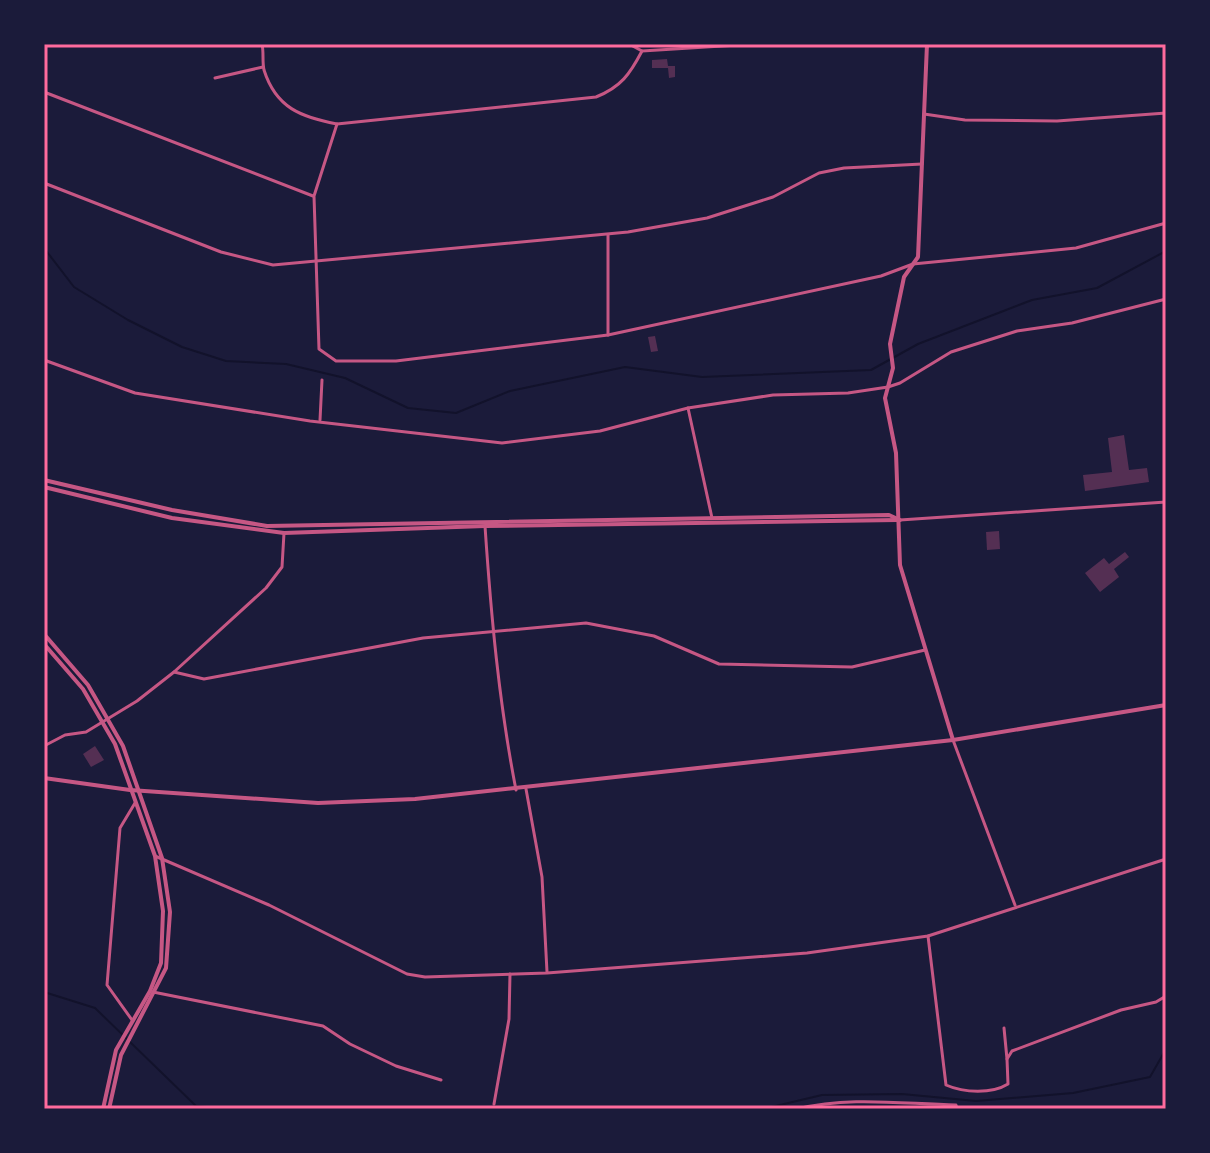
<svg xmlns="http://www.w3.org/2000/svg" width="1210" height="1153" viewBox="0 0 1210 1153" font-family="Raleway,sans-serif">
	<rect width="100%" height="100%" fill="#1b1b3a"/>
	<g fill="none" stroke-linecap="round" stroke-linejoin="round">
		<!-- stream -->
		<g stroke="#12122b" stroke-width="2">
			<polyline points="44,248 74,287 128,320 182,347 226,361 286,364 345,378 408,408 456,413 510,391 625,367 702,377 871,370 918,344 1032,300 1097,288 1166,251"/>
			<polyline points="44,992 95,1008 196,1106 228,1109"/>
			<polyline points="763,1109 822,1095 902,1094 976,1101 1073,1093 1150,1077 1166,1049"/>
		</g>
	</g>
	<!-- building -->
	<g fill="#542f53">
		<polygon points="667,59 668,66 675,66 675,77 669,78 668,68 652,68 652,60"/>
		<polygon points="655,336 658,351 651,352 648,337"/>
		<polygon points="1124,435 1129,470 1147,468 1149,482 1085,491 1083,475 1112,472 1108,438"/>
		<polygon points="999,531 1000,549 987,550 986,532"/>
		<polygon points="1125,552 1129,557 1114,569 1119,577 1100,592 1085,573 1104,558 1109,564"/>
		<polygon points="95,746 104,760 91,767 83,754"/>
	</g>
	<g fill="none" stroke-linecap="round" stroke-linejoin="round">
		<!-- minor -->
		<g stroke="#c65784" stroke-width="3">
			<path d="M262,44c2,9 0,17 2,26 12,38 37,47 73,54l259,-27c25,-10 34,-23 46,-46l112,-7"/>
			<polyline points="629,44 642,51"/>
			<polyline points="215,78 263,67"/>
			<polyline points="44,92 313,196"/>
			<polyline points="924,114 965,120 1057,121 1166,113"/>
			<polyline points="337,124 314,196 319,349 336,361 396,361 608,335 881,276 913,264 1076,248 1166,223"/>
			<polyline points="44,183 221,252 273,265 628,232 707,218 773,197 819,173 844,168 922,164"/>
			<polyline points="608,335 608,235"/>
			<polyline points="44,360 135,393 310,421 502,443 600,431 688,408 773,395 848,393 888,387 900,383 951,352 1017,331 1072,323 1166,299"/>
			<polyline points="688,408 712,518"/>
			<polyline points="320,420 322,380"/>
			<polyline points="900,520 1166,502"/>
			<path d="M485,526c6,89 14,177 31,264"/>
			<polyline points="174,672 204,679 423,638 586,623 654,636 719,664 852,667 925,650"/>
			<polyline points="953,740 1015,905"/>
			<polyline points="44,746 65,735 86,732 137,701 174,672 266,588 282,567 284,533"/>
			<polyline points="526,789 542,877 547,972"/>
			<polyline points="155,856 269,905 407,974 425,977 547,973 807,953 928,936 1166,859"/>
			<path d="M928,936l18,149c18,8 46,9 62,-1l-1,-25 5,-8 109,-41 35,-8 10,-6"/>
			<polyline points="153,992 323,1026 350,1044 396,1066 441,1080"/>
			<polyline points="132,1020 107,985 120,828 135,803"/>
			<polyline points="1004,1028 1007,1059"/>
			<polyline points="494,1104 509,1019 510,974"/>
			<path d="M797,1109c53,-13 105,-5 159,-4l1,4"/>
		</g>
		<!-- tertiary -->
		<g stroke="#c65784" stroke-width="4">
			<polyline points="927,44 918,257 904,277 890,344 893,368 885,398 896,453 900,565 953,740"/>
			<polyline points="44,480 172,510 267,526 889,515 900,520"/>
			<polyline points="44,487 172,518 284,533 485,526 897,520"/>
			<polyline points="44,634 88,685 123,746 162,858 170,912 166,968 121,1055 109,1109"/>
			<polyline points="44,644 83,689 115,744 155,856 163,911 161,963 150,991 116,1050 103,1109"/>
			<polyline points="44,778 130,790 318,803 415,799 953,740 1166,705"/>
		</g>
	</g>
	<!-- border -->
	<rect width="1210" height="1153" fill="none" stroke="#1b1b3a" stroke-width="92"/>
	<rect x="46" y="46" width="1118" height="1061" fill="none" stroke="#ff6b9d" stroke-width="3"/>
</svg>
